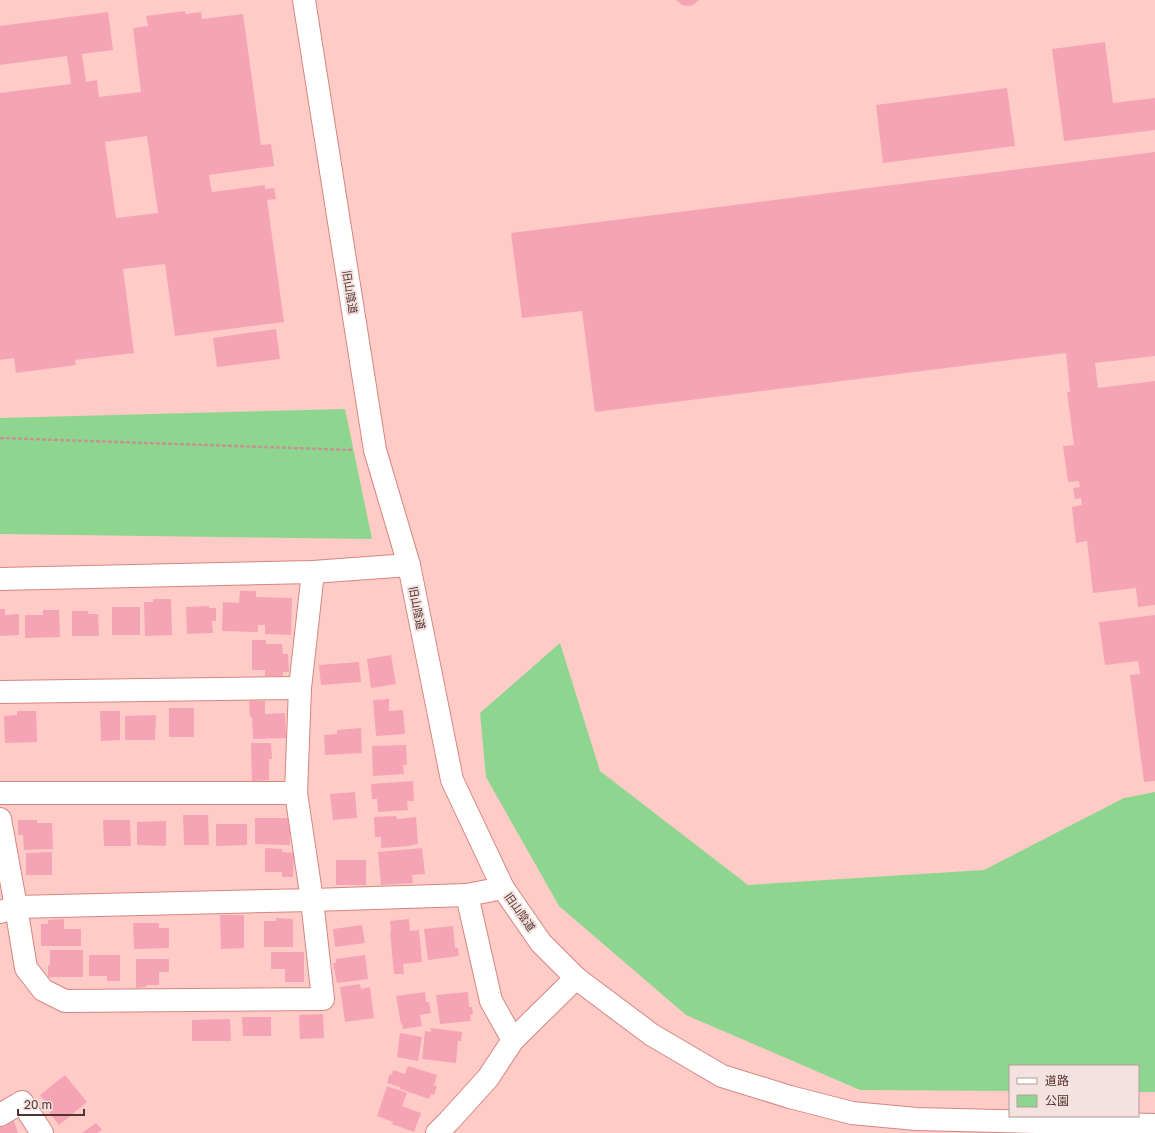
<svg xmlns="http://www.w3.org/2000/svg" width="1155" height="1133" viewBox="0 0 1155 1133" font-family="'Golos Text','Noto Sans JP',sans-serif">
	<rect width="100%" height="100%" fill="#ffcbc6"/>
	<!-- green -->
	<g fill="#8ed690">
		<polygon points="345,409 372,539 0,534 0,418"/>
		<polygon points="560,643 600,771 748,885 984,870 1124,798 1155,792 1155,1092 1138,1092 1138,1066 1010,1066 1010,1091 860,1090 686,1015 559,906 486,777 480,713"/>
	</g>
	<!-- building -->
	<g fill="#f5a4b6" fill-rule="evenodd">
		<polygon points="676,0 699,0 693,5 688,6 682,5"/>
		<path d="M185,11l1,3 15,-2 1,7 41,-5 18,131 10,-1 3,22 -65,9 3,17 53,-7v4l9,-1 2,11 -9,1 17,122 -109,14 -10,-72 -42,5 11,84 -59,7 1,5 -60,8 -2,-15 -14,2v-267l71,-9 -4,-28 -67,9v-39l108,-14 5,38 -31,4 4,28 11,-2 2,17 42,-5 -8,-64 15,-2 -2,-10zM147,136l11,77 -42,5 -11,-76z"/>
		<polygon points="1105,42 1113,103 1155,98 1155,130 1064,141 1052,49"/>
		<polygon points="1007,88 1015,146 883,163 876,105"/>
		<polygon points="1155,152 1155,356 1095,363 1098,388 1155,381 1155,605 1138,607 1136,588 1093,593 1087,541 1076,543 1072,507 1082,505 1081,498 1075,499 1073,488 1080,487 1079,481 1068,482 1063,446 1074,445 1067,392 1070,392 1066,353 595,412 582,311 522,318 511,233"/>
		<polygon points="276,329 280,359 217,367 213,338"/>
		<polygon points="240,591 256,591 256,597 292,598 291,635 265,634 265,625 258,625 258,632 222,631 223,602 239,603"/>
		<polygon points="153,599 171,599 172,635 145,636 144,602 153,602"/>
		<polygon points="209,606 209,608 216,608 216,621 212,621 213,633 187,634 186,607"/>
		<rect x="112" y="607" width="28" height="28"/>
		<polygon points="0,609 5,609 5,615 19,614 19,635 0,636"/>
		<polygon points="43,610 59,610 60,637 25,638 25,615 43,615"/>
		<polygon points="72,611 88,611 88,614 98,614 99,636 72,636"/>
		<polygon points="1155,615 1155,781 1144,782 1130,675 1140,674 1138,661 1105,665 1099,622"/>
		<polygon points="252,640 266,640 266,644 282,644 283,654 288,654 289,672 283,672 283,676 265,676 265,670 252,670"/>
		<polygon points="391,655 396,684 371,688 367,659"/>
		<polygon points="359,662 361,682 321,685 319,665"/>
		<polygon points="389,699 389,711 403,710 405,734 376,736 373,700"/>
		<polygon points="249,701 265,701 265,714 285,713 286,738 253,739 252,717 250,717"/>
		<rect x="169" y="708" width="25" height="29"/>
		<polygon points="17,711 36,711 37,742 5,743 4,716 17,715"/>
		<polygon points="100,711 120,711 120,740 101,741"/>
		<polygon points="156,715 155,740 125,740 125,716"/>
		<polygon points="361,728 362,753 325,755 324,735 337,734 337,730"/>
		<polygon points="251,743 271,743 272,759 269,759 269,780 252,781"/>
		<polygon points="406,745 407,765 403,765 404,774 373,776 372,746"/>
		<polygon points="413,781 414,801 407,801 408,810 378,812 377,799 372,799 371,784"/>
		<polygon points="355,792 357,818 333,820 330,794"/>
		<polygon points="183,815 208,815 209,845 184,845"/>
		<polygon points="396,816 397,819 416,817 418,844 411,845 411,846 381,848 381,837 375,837 374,817"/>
		<polygon points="255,818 290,818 290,845 255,844"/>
		<polygon points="18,820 37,820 37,823 52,823 53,849 24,850 23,835 18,835"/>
		<polygon points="103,820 130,820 131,846 104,846"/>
		<polygon points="166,821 166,846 137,845 137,822"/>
		<polygon points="216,824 247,824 247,845 216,846"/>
		<polygon points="265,848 282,849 282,852 294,853 293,877 282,877 282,872 265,872"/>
		<polygon points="422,848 425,874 412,875 413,883 381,885 378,852"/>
		<polygon points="52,852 52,875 26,875 26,853"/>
		<rect x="336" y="860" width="30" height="25"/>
		<polygon points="220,915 244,915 244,948 221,949"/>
		<polygon points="276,918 293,919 293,947 264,947 264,921 276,921"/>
		<polygon points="64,919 64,929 81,929 81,946 41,946 41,924 48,924 48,920"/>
		<polygon points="409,919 410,931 419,930 422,962 403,964 404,974 394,974 390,932 391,932 390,921"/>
		<polygon points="133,923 159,923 159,928 169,928 169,948 134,949"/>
		<polygon points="362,925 365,943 335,947 333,929"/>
		<polygon points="453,926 455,948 458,948 459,956 428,960 424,929"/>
		<polygon points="50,950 83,950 83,977 48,977 48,965 50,965"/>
		<polygon points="271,952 304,952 304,982 285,982 285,969 271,969"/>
		<polygon points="89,955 120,955 120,981 107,981 107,976 89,976"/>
		<polygon points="365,955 368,979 337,983 333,963 336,963 336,959"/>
		<polygon points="136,959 169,959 169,972 159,972 159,985 146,985 146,987 136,988"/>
		<polygon points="360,984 361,989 370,987 374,1018 345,1022 340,987"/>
		<polygon points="425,992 426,1002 429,1002 431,1013 420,1015 422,1026 403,1029 402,1023 401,1024 396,996"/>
		<polygon points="468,992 469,1007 472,1007 473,1014 470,1015 471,1021 440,1024 436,995"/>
		<polygon points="323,1014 324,1038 300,1039 299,1015"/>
		<polygon points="242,1017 271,1017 271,1036 243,1036"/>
		<polygon points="230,1019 231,1041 192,1041 192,1020"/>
		<polygon points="431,1028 462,1032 461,1041 458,1041 456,1063 422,1059 425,1031 431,1032"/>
		<polygon points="400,1033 422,1037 418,1061 397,1057"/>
		<polygon points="408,1066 437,1075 434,1086 437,1086 434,1095 431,1094 429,1099 400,1089 400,1087 387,1083 390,1074 392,1075 393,1070 405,1074"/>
		<polygon points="65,1075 87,1102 59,1125 49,1112 52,1111 40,1095"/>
		<polygon points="387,1086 407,1093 402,1106 421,1113 414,1132 392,1124 393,1122 377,1116"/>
		<polygon points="14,1121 18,1133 0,1133 0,1126"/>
		<polygon points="96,1123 102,1130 98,1132 99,1133 82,1133"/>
	</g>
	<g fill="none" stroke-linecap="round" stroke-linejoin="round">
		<defs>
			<g id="minor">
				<polyline points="304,0 375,450 409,565 452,780 503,888 541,943 576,978 652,1035 722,1076 790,1097 852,1113 916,1119 1155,1125"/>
				<polyline points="0,579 313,572 409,565"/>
				<polyline points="0,692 300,688"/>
				<polyline points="0,793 296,793"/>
				<polyline points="0,819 16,907 312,900 296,793 300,688 313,572"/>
				<polyline points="503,888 467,895 491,1001 513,1040"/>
				<polyline points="0,912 16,907 26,968 43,990 65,1001 323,999 312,900 467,895"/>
				<polyline points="0,1115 22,1102 42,1133"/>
				<polyline points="437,1133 449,1121 488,1078 513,1040 576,978"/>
			</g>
		</defs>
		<!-- minor casing -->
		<use href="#minor" stroke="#d58680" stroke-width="24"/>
		<!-- path -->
		<polyline stroke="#c29591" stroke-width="2.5" stroke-dasharray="4 2" stroke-linecap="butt" points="0,438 352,450"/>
		<!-- minor -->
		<use href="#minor" stroke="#fff" stroke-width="22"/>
	</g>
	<g text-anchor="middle" stroke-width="4" stroke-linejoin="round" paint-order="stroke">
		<!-- street labels -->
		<g font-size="11" fill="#52312e" stroke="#f4e2e0">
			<text transform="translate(350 292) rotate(81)" y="4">旧山陰道</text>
			<text transform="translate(417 608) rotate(79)" y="4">旧山陰道</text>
			<text transform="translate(520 912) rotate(55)" y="4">旧山陰道</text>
		</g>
	</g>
	<!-- legend -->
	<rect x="1009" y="1065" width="130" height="52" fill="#f4e2e0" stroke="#b39b99"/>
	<rect x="1017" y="1078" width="20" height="6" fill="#ffffff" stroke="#b39b99"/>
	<text x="1045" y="1085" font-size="12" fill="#52312e">道路</text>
	<rect x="1017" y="1095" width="20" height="12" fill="#8ed690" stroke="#b39b99"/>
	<text x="1045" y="1105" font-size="12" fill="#52312e">公園</text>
	<!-- scale -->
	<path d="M18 1109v6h66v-6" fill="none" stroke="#52312e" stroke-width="2"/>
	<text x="24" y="1109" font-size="12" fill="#52312e" stroke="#f4e2e0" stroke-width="3" paint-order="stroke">20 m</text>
</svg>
